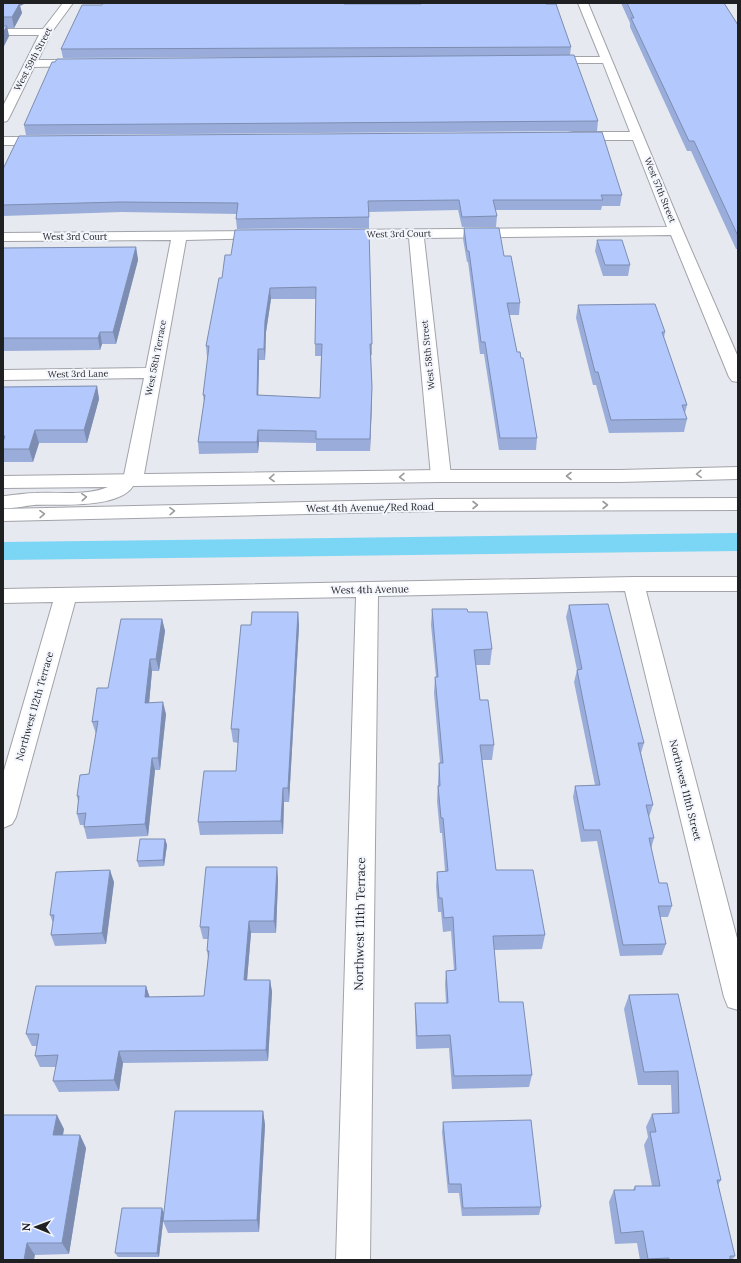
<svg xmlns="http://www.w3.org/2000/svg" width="741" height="1263" viewBox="0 0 741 1263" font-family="Lora,serif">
	<rect width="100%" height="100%" fill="#e6e9ef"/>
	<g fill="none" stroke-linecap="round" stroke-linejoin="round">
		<!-- canal -->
		<polygon fill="#7bd5f5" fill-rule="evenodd" points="738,533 738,551 3,560 3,542"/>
		<defs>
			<g id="street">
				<polygon points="63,3 73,3 51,33 38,60 80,60 84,61 86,63 84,65 80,66 34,67 9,118 7,121 3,122 3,106 39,35 3,35 3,29 43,29"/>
				<polygon points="578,3 588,3 683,231 738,357 738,382 732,381 729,377 671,235 424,238 451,476 448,480 441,482 434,480 431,476 409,238 339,238 334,237 332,234 334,231 339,230 667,227 633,140 573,140 568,139 567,136 568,133 573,132 630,132 603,63 547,63 543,62 541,60 543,58 547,57 600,57"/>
				<polygon points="3,137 47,137 52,138 53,141 52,144 47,145 3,145"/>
				<polygon points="263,231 268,232 270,235 268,238 186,240 143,480 140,484 133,486 126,484 123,480 144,378 3,380 3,370 146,368 171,240 3,241 3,233"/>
				<polygon points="634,577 738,577 738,591 646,591 738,942 738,1010 728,1007 724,997 625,591 378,596 370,1260 336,1260 356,597 75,602 16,817 12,824 3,828 3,774 53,602 3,603 3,589"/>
			</g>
			<g id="primary">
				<path d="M738,467v12l-118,3h-179l-308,4c-14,23 -75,18 -99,19 -10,1 -21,4 -31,3v-12h2c10,-1 21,-3 31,-3 24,-1 50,3 72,-6l-105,1v-12l438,-6h179z"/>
				<polygon points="738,498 738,510 436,511 3,521 3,509 436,499"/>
			</g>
		</defs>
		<!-- street casing -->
		<use href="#street" stroke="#a1a3a9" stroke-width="2"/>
		<!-- primary casing -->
		<use href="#primary" stroke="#a1a3a9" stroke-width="2"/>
		<!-- street -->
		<use href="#street" fill="#fff" fill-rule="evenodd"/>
		<!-- primary -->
		<use href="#primary" fill="#fff" fill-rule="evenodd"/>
	</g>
	<!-- wall -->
	<g fill="#9aadda" fill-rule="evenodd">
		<polygon points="3,3 20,6 22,13 14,28 7,28 9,36 3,48"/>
		<polygon points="242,3 344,4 420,4 420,3 546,3 571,47 570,55 598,121 597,131 26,135 24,125 273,57 63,58 61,49 102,5"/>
		<polygon points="621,3 724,3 738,25 738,249 736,249 691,151 687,151 630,27 630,23"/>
		<polygon points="3,169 622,195 620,206 602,206 601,210 495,210 497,216 496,227 462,227 458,210 369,212 369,228 237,229 236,219 237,214 122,212 3,216"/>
		<polygon points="464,228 504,256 520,303 519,315 509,315 517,352 521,358 537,438 536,450 499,450 484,354 480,354 468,262 467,262 463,239"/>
		<path d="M369,229l3,115v11h-1l1,44 -2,52h-54v-8l-57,-1 -1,11 -59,1 -1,-12 6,-40 -1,-7 5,-38h-1l-1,-11 16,-68 9,-23zM271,299h45l-1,45v12h6l-1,42 -62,-3 1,-35h6l1,-28z"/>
		<polygon points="597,240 630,265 628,276 603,276 595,251"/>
		<polygon points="136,247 138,260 116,344 102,344 100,350 3,351 3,248"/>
		<polygon points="578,305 665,332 664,338 687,405 685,413 687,419 684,432 609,433 596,385 593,385 576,318"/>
		<polygon points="97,386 99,399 87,443 39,443 33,462 4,462 3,457 3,387"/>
		<polygon points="569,605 644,743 641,753 653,805 649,817 654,838 651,849 659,883 672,906 668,917 660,917 666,944 662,955 620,956 597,841 581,842 573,797 575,786 595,785 574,682 577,670 566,617"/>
		<polygon points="432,609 468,612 492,649 490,665 476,665 480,700 494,745 492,760 482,760 496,870 545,935 542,949 494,950 499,1002 532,1075 529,1087 452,1089 449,1048 416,1049 415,1016 415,1003 446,1003 445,984 446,971 454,970 451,931 443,932 441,912 438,912 436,886 437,872 445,871 442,833 440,833 437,801 439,763 440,763 434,693 435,677 436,677 431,625"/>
		<polygon points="298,612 299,626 289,802 284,802 283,834 200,835 198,822 236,771 238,743 233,742 231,729 251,625"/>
		<polygon points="738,614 738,623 737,618"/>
		<polygon points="162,619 165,631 159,671 152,671 149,703 166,714 160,770 155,770 148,836 87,839 84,827 84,825 80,825 77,814 78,802 77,796 89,774 96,734 92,722 108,688"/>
		<polygon points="165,839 167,845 164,866 139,867 137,861"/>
		<polygon points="277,867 278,880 276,933 251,933 247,980 270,980 272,992 268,1061 123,1063 119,1091 59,1092 53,1081 56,1067 40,1067 35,1056 37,1046 32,1046 26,1034 146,986 149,997 204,996 208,958 207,951 208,939 203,939 200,927"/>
		<polygon points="114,882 106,944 55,946 51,935 53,923 50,915"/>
		<polygon points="678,994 721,1180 718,1185 735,1256 732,1260 640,1260 637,1243 615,1244 609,1202 614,1190 633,1190 635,1186 652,1186 644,1145 648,1137 646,1127 652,1114 672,1113 671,1085 638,1085 624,1009 629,995"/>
		<polygon points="263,1111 265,1125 259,1232 168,1233 163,1221"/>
		<polygon points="443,1122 541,1207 539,1215 462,1216 459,1193 448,1193 442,1132"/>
		<polygon points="64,1129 63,1135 80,1135 86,1148 69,1254 35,1255 3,1260"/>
		<polygon points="164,1213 159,1257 118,1257 115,1253"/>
	</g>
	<!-- shaded-wall -->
	<g fill="#7d8db1">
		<polygon points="7,3 26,3 20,6 22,13 14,28 12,17"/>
		<polygon points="7,26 9,36 3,48 3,33"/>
		<polygon points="136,247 138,260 116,344 113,332"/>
		<polygon points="270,288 271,299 266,332 265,360 264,349 265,321"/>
		<polygon points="100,332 102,344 100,350 98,338"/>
		<polygon points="258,349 259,360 258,407 257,395"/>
		<polygon points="97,386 99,399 87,443 84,430"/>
		<polygon points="372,387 372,399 370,451 370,439"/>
		<polygon points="35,430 39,443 33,462 29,449"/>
		<polygon points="258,430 259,442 258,453 257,442"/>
		<polygon points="298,612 299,626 289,802 288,788"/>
		<polygon points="162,619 165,631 159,671 156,659"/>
		<polygon points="150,659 152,671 148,715 145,703"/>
		<polygon points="163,702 166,714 160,770 158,758"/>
		<polygon points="152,758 155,770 148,836 145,824"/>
		<polygon points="283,788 284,802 283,834 281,821"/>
		<polygon points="165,839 167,845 164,866 163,860"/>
		<polygon points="277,867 278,880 276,933 274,921"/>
		<polygon points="110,870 114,882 106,944 102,933"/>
		<polygon points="249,921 251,933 246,992 244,980"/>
		<polygon points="270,980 272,992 268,1061 266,1050"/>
		<polygon points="146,986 150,998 145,997"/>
		<polygon points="119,1051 123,1063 119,1091 114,1080"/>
		<polygon points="263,1111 265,1125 259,1232 257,1220"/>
		<polygon points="57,1115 64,1129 60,1148 53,1135"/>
		<polygon points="80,1135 86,1148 69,1254 62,1243"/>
		<polygon points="162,1208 164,1213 159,1257 157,1253"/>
		<polygon points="27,1243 35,1255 34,1260 24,1260"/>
	</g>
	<!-- building -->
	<g fill="#b3c9fd" stroke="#7d8db1" fill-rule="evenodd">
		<polygon points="3,3 20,3 12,17 3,17"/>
		<polygon points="103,3 344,3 344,4 421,4 421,3 546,3 546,4 556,4 571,47 61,49 82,5 102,5"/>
		<polygon points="627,3 724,3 738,25 738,236 694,141 689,141 631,18 634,18"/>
		<polygon points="3,26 7,26 3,33"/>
		<polygon points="574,55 598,121 24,125 52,62 55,62 57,59"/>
		<polygon points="602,132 622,195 601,195 603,200 493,200 497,216 462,217 459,200 368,201 369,217 236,219 238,203 120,202 3,205 3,169 19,136"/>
		<polygon points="464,228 499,228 504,256 511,256 520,303 507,303 517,352 520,352 521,358 523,358 537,438 500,438 485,342 481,342 469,251 467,251"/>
		<path d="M369,229l3,115h-2l2,43 -2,52h-54v-8l-58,-1 -1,12h-59l7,-47h-2l6,-49h-3l13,-68h3l3,-23h6l4,-25zM316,287l-1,57h7l-2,54 -63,-3 1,-46h6l1,-28 5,-33z"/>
		<polygon points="597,240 622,240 630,265 605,265"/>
		<polygon points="136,247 113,332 100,332 98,338 3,338 3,248"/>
		<polygon points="655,304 665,332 662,332 687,405 682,405 687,419 611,420 598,372 595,372 578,305"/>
		<polygon points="97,386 84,430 35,430 29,449 3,449 3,442 5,436 3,436 3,387"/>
		<polygon points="608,604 644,743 638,743 653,805 646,805 654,838 649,838 659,883 667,883 672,906 658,906 666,944 623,945 600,830 584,830 575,786 600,785 577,670 582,669 569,605"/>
		<polygon points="432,609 467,609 468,612 487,612 492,649 474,650 480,700 488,700 494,745 480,745 496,870 533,870 545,935 493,936 499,1002 523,1002 532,1075 454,1076 450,1035 417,1036 415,1003 448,1003 446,971 456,970 453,917 444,918 442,898 439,898 437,872 448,871 443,818 441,818 438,786 440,786 439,763 443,763 435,677 438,677"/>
		<polygon points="252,612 298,612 288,788 283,788 281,821 198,822 204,771 236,771 239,729 231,729 241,625 251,625"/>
		<polygon points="121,619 162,619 156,659 150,659 145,703 163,702 158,758 152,758 145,824 84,827 86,813 77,814 79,796 77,796 80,775 89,774 98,721 92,722 97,688 108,688"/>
		<polygon points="140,839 165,839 163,860 137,861"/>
		<polygon points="206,867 277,867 274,921 249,921 244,980 270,980 266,1050 119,1051 114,1080 53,1081 58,1055 35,1056 39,1034 26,1034 36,986 146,986 145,997 204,996 209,951 207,951 209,927 200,927"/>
		<polygon points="110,870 102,933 51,935 54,915 50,915 56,872"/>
		<polygon points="678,994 721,1180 717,1180 735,1256 730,1256 730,1260 669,1260 669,1258 648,1259 643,1231 621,1233 614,1190 635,1190 635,1186 660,1186 650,1132 656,1132 652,1114 679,1113 678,1071 644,1072 629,995"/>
		<polygon points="175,1111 263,1111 257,1220 163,1221"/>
		<polygon points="3,1115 57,1115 53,1135 80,1135 62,1243 27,1243 24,1260 3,1260"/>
		<polygon points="531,1120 541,1207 463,1208 461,1184 449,1184 443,1122"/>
		<polygon points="122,1208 162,1208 157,1253 115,1253"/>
	</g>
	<!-- one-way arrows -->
	<defs><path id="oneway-chevron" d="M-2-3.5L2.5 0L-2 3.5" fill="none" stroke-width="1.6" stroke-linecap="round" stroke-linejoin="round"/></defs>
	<g stroke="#9a9b9c">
		<use href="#oneway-chevron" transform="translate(699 474) rotate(178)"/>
		<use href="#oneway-chevron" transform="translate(569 476) rotate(180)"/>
		<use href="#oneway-chevron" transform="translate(402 477) rotate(179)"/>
		<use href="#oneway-chevron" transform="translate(272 478) rotate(179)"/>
		<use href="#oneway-chevron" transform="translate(84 497) rotate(-4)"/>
		<use href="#oneway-chevron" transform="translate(475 505)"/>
		<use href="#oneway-chevron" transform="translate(605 505)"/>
		<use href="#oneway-chevron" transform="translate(172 511) rotate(-2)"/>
		<use href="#oneway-chevron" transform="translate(42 514) rotate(-1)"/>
	</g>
	<g text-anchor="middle" stroke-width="4" stroke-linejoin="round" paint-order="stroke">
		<!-- far-street labels -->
		<g font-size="9" fill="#1f2022" stroke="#f3f6fd">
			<text transform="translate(33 59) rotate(-62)" y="3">West 59th Street</text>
			<text transform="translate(660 190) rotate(68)" y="3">West 57th Street</text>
			<text transform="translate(399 234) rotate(-1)" y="3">West 3rd Court</text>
			<text x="75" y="240">West 3rd Court</text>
			<text transform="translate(428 355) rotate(-96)" y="3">West 58th Street</text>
			<text transform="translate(156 358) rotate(-79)" y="3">West 58th Terrace</text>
			<text transform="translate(78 374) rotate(-1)" y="3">West 3rd Lane</text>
		</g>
		<!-- street labels -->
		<g font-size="10" fill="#1f2022" stroke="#f3f6fd">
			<text transform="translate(370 507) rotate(-1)" y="4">West 4th Avenue/Red Road</text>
			<text transform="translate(370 589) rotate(-1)" y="4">West 4th Avenue</text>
			<text transform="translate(34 706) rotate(-74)" y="4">Northwest 112th Terrace</text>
			<text transform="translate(686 790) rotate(76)" y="4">Northwest 111th Street</text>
		</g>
		<!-- near-street labels -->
		<g font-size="12" fill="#1f2022" stroke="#f3f6fd">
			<text transform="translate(360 924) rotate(-89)" y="4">Northwest 111th Terrace</text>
		</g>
	</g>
	<!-- border -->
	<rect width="741" height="1263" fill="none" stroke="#1f2022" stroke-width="8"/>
	<!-- north arrow -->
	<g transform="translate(36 1227) rotate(271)" stroke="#f3f6fd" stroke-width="3" paint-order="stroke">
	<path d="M0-3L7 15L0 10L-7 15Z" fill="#1f2022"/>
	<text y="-6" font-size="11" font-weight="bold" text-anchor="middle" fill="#1f2022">N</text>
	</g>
</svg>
